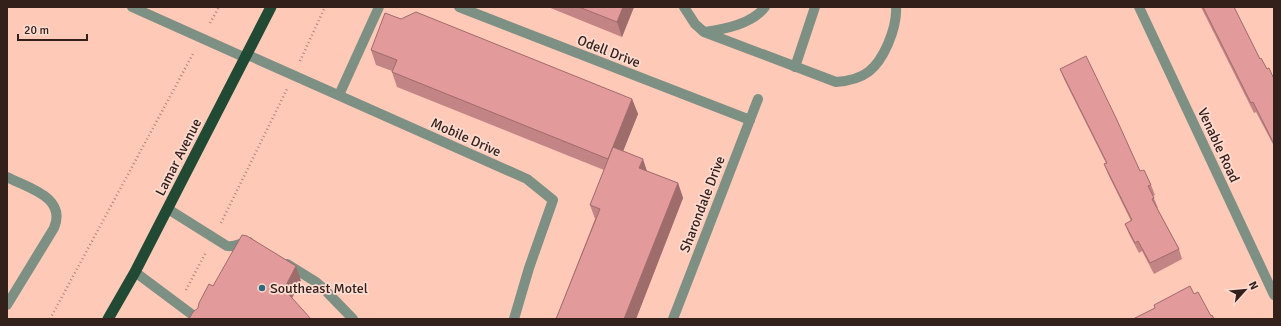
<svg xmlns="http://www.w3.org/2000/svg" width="1281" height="326" viewBox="0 0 1281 326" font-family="Signika,sans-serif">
	<rect width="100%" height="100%" fill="#ffc9b7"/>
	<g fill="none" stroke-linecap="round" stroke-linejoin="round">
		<!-- path -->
		<g stroke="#af8679" stroke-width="2.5" stroke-dasharray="1 3" stroke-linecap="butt">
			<polyline points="210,23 219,7"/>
			<polyline points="300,61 325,7"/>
			<polyline points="221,223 287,89"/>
			<polyline points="186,290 206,252"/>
			<polyline points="50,319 194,52"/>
		</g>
		<!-- service -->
		<g stroke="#7c9083" stroke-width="10">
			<polyline points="132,7 246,58"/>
			<path d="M684,7l11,17 9,8 132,50c29,-2 41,-13 52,-38 5,-12 9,-24 8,-37"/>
			<path d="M705,32c20,-3 47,-8 60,-25"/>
			<polyline points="795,67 815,7"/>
			<path d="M7,177c21,11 60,20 47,51l-47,77"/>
			<path d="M168,209l59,37c8,2 14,-4 22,-4"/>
			<polyline points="287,264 316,282 324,289 353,319"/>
			<polyline points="135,272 198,319"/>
		</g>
		<!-- minor -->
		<g stroke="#7c9083" stroke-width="10">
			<polyline points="459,7 750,120"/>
			<polyline points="1139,7 1274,295"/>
			<polyline points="248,55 527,179 553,200 529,268 514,319"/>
			<polyline points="339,95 379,7"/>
			<polyline points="673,319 758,99"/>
		</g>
		<!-- trunk -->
		<polyline stroke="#204a34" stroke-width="11" points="108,319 135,272 271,7"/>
	</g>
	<!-- wall -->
	<g fill="#c38485">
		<polygon points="548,7 634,7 622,37"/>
		<polygon points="1201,7 1234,7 1260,59 1274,79 1274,146 1256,112 1254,113"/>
		<polygon points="401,19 632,99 638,114 623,151 647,171 678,183 683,198 636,319 556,319 595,219 590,205 604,170 397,87 392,72 392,71 376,65 371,50"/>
		<polygon points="1060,69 1151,185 1155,195 1153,196 1158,208 1157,208 1179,249 1182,259 1154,274 1142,251 1139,253 1129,234 1125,224 1131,221 1108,174 1104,164 1106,163 1064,79"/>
	</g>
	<!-- shaded-wall -->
	<g fill="#9f6c6c">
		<polygon points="623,7 634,7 622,37 617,22"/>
		<polygon points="632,99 638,114 614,174 608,159"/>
		<polygon points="643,159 648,174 639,168"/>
		<polygon points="678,183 683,198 636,319 624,319"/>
		<polygon points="296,266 301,281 289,304 284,289"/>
	</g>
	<!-- building -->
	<g fill="#e39a9b" stroke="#9f6c6c">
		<polygon points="579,7 623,7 617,22"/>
		<polygon points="1203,7 1234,7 1260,59 1261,58 1267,69 1269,68 1274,79 1274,144 1253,102 1251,103"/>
		<polygon points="416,12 632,99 608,159 392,72 397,60 371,50 385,13 401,19"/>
		<polygon points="1086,56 1116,118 1140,171 1144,170 1151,185 1148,186 1154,198 1152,199 1179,249 1150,263 1138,241 1135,243 1125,224 1132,220 1104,164 1107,163 1060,69"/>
		<polygon points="613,147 643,159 639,168 678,183 624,319 556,319 600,209 590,205"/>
		<polygon points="242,235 247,236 296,266 284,289 311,319 189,319 193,312 198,308 199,303 209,284 213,286"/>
		<polygon points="1190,286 1194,294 1198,292 1211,316 1212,315 1214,319 1133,319 1155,308 1154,305"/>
	</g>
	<!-- markers -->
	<circle fill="#296c7e" stroke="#fddcd1" stroke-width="1.5" cx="262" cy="288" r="4"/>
	<g text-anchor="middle" stroke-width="3.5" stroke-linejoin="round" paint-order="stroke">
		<!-- street labels -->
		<g font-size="14" fill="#34201a" stroke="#fddcd1">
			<text transform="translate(609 51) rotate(21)" y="5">Odell Drive</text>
			<text transform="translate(466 137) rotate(24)" y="5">Mobile Drive</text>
			<text transform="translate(1219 145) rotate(65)" y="5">Venable Road</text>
			<text transform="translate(178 157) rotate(-63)" y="5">Lamar Avenue</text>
			<text transform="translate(702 204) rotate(-69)" y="5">Sharondale Drive</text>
		</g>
		<!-- poi labels -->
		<g font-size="14" fill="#34201a" stroke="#fddcd1" text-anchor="start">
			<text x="270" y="293">Southeast Motel</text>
		</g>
	</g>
	<!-- border -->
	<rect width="1281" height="326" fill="none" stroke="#34201a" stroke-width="16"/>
	<!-- north arrow -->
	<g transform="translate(1245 290) rotate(63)" stroke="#fddcd1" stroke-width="3" paint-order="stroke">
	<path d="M0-3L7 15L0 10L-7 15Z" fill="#34201a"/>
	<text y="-6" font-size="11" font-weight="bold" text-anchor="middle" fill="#34201a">N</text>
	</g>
	<!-- scale -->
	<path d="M18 34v6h69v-6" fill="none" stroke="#34201a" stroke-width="2"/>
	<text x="24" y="34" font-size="12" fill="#34201a" stroke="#fddcd1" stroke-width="3" paint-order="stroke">20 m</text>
</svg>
